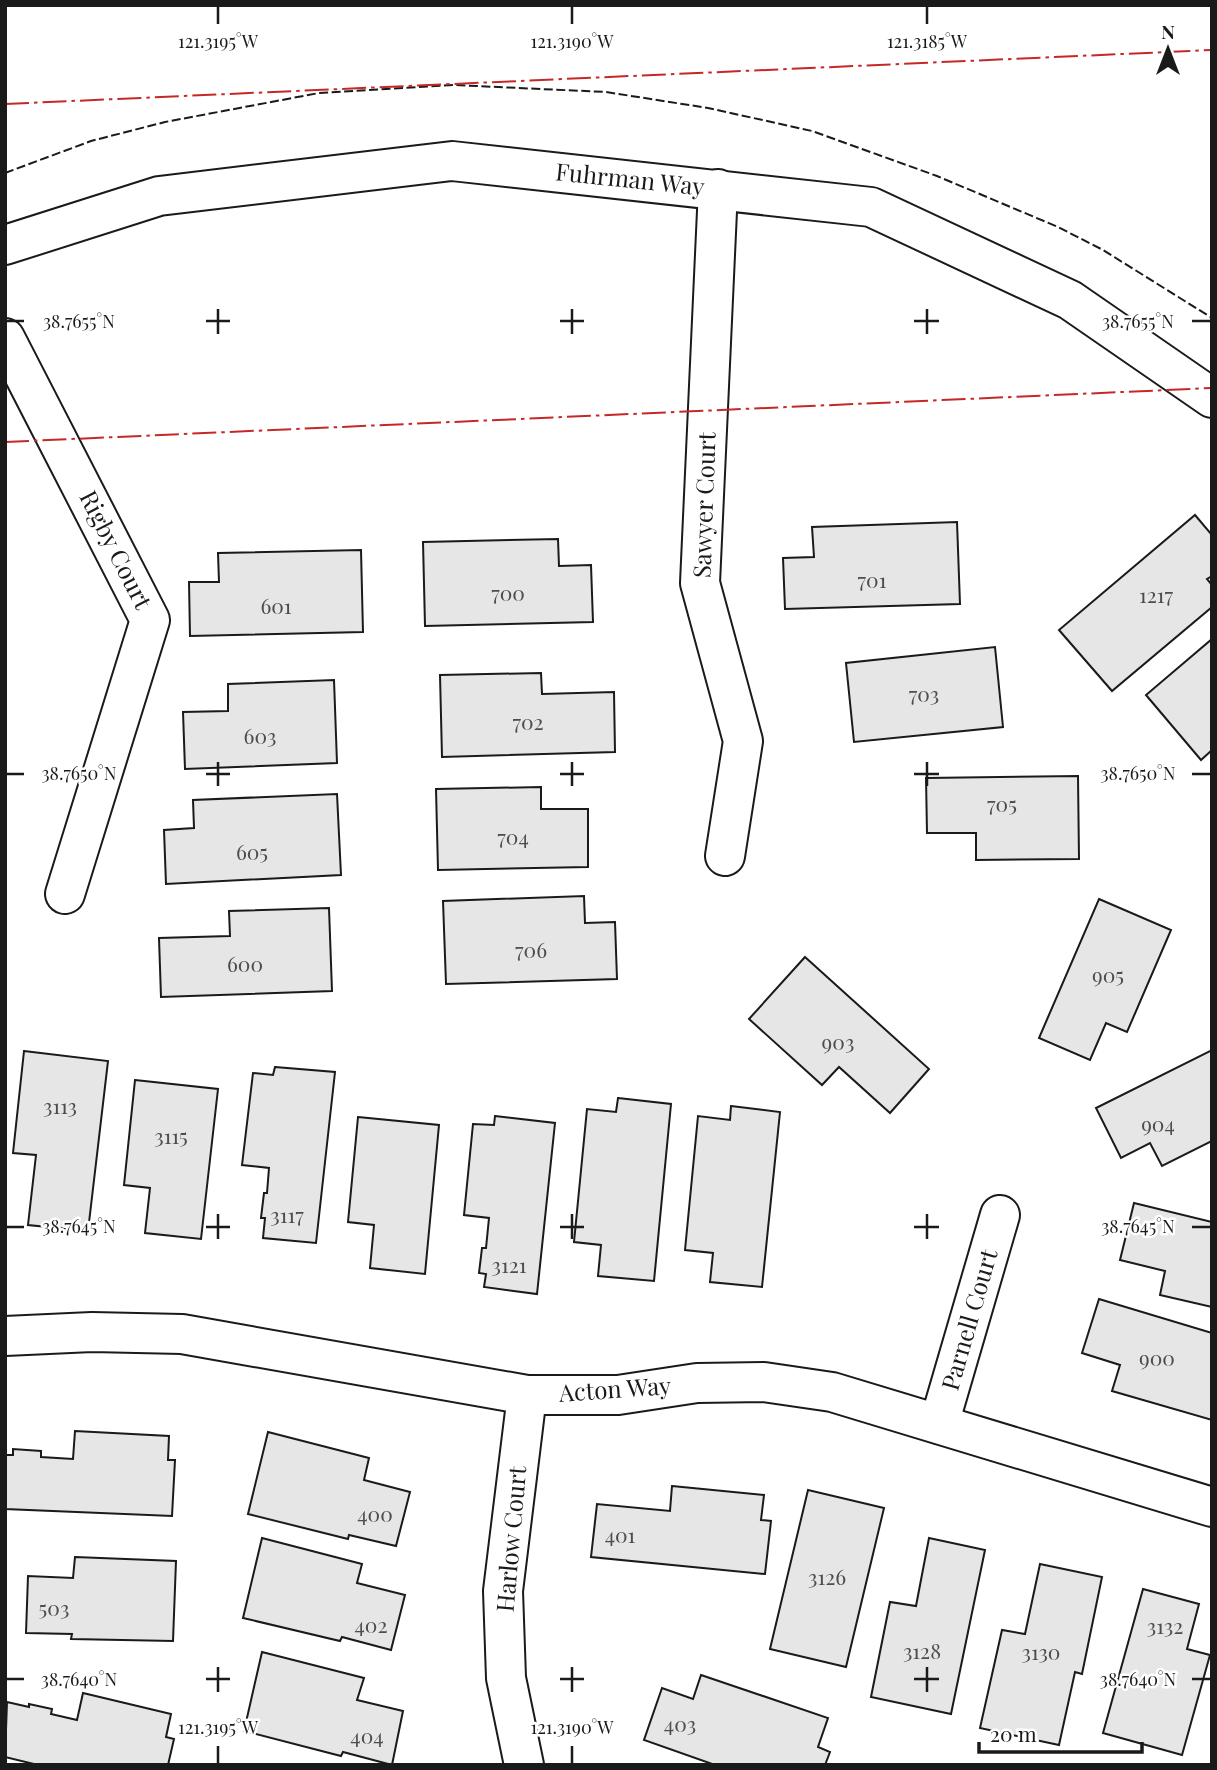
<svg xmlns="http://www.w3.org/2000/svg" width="1217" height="1770" viewBox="0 0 1217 1770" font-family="'Playfair Display',serif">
	<rect width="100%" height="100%" fill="#fff"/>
	<!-- building -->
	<g fill="#e6e6e6" stroke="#1a1a1a" stroke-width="2">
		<polygon points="1195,515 1212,535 1212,576 1207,579 1212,585 1212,607 1112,691 1059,630"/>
		<polygon points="957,522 960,604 785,609 783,558 814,557 812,527"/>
		<polygon points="558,539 559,566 591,565 593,622 425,626 423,542"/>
		<polygon points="361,550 363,632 190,636 189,582 219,582 218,553"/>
		<polygon points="1212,639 1212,750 1201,760 1146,695"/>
		<polygon points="995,647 1003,727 854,742 846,663"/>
		<polygon points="541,673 542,694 614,692 615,752 442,757 440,675"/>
		<polygon points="334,680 337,763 185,769 183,712 228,711 228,684"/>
		<polygon points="1078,776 1079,859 976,860 976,833 927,833 926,778"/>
		<polygon points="541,787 541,809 588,809 588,867 438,870 436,789"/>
		<polygon points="337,794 341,875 166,884 164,830 194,828 193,800"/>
		<polygon points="584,896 585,923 615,922 617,979 446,984 443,901"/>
		<polygon points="1099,899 1171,930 1127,1032 1106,1023 1090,1060 1039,1038"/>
		<polygon points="329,908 332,991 161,997 159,938 230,936 229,911"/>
		<polygon points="805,957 929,1069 890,1113 839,1067 822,1085 749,1019"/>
		<polygon points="1212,1050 1212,1141 1162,1166 1150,1143 1121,1158 1096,1108"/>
		<polygon points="24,1051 108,1061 88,1231 28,1225 36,1155 13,1153"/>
		<polygon points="275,1067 335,1072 316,1243 263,1238 265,1218 261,1218 264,1193 267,1193 269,1168 242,1165 253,1073 273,1075"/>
		<polygon points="135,1080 218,1089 201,1239 145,1233 150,1188 124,1185"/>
		<polygon points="618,1098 671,1104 654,1281 598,1276 601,1245 574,1242 587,1109 616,1112"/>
		<polygon points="731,1106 780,1112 762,1287 710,1282 713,1253 685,1250 698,1116 730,1120"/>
		<polygon points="495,1116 555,1123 537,1294 484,1287 486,1274 479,1273 482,1248 486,1248 489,1218 464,1215 473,1124 494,1125"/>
		<polygon points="358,1117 439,1125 425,1274 370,1268 374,1225 348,1222"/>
		<polygon points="1134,1203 1212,1222 1212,1307 1160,1295 1165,1271 1120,1260"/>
		<polygon points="1099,1299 1212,1333 1212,1420 1112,1391 1120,1365 1082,1353"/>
		<polygon points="75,1431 169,1436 168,1460 175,1460 172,1516 5,1509 5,1455 13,1455 13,1449 41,1451 41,1457 73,1459"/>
		<polygon points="268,1432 369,1458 364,1480 410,1492 396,1546 349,1535 348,1539 248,1514"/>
		<polygon points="672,1486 764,1495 761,1520 771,1521 765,1574 591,1557 597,1504 670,1511"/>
		<polygon points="808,1490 884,1508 846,1667 770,1649"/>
		<polygon points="262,1538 362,1564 357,1583 405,1595 391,1650 342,1637 340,1641 243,1618"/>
		<polygon points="929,1538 985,1550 951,1714 871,1697 890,1602 916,1606"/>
		<polygon points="75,1557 176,1561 173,1641 71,1639 72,1634 26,1633 28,1576 73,1578"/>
		<polygon points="1040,1564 1102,1577 1082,1674 1075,1672 1059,1745 980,1728 1002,1630 1025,1634"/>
		<polygon points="1143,1589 1199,1604 1187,1649 1210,1655 1182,1755 1103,1733"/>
		<polygon points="262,1652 364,1678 357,1700 403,1711 392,1765 343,1752 341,1756 244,1731"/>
		<polygon points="701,1675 828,1718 818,1747 830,1752 825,1765 715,1765 644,1740 662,1688 693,1699"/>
		<polygon points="83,1693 171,1714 166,1737 174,1739 168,1765 38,1765 5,1757 7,1702 29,1707 29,1704 52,1709 51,1714 77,1720"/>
	</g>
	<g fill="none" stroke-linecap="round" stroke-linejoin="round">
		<defs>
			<g id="minor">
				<polyline points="718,189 700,583 743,741 725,856"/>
				<polyline points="5,245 159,196 452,161 871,207 1070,300 1212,398"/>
				<polyline points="5,338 150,620 65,894"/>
				<polyline points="5,1336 92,1332 182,1334 527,1395 618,1395 697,1383 764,1382 832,1392 1212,1507"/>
				<polyline points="939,1424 1000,1215"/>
				<polyline points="524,1765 506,1678 503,1591 527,1395"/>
			</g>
		</defs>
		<!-- minor casing -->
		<use href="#minor" stroke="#1a1a1a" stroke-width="42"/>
		<!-- minor -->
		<use href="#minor" stroke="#fff" stroke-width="38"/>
		<!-- fence -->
		<polyline stroke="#1a1a1a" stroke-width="2" stroke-dasharray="9 3.5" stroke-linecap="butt" points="5,173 91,141 165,122 319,93 454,85 606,92 708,108 812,131 937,176 1058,227 1103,250 1212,318"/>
		<!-- power -->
		<g stroke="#c62828" stroke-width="2" stroke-dasharray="24 5 3.5 5" stroke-linecap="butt">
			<polyline points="5,104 1212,50"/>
			<polyline points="5,442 1212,388"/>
		</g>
	</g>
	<!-- ticks -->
	<path fill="none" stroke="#1a1a1a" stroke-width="2.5" d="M218,7v17M572,7v17M927,7v17M218,309v25M572,309v25M927,309v25M7,321h17M206,321h24M560,321h24M914,321h25M1192,321h18M218,762v24M572,762v24M927,762v24M7,774h17M206,774h24M560,774h24M914,774h25M1192,774h18M218,1214v25M572,1214v25M927,1214v25M7,1227h17M206,1227h24M560,1227h24M914,1227h25M1192,1227h18M218,1667v25M572,1667v25M927,1667v25M7,1679h17M206,1679h24M560,1679h24M914,1679h25M1192,1679h18M218,1746v17M572,1746v17"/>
	<g text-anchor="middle" stroke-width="5" stroke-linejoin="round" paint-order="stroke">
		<!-- number labels -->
		<g font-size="21" fill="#4d4d4d">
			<text x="872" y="588">701</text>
			<text x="508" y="601">700</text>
			<text x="1156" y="603">1217</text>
			<text x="276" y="614">601</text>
			<text x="924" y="702">703</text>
			<text x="528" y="730">702</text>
			<text x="260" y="744">603</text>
			<text x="1002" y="812">705</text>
			<text x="513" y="845">704</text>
			<text x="252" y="860">605</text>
			<text x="531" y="958">706</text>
			<text x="245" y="972">600</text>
			<text x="1108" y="983">905</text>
			<text x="838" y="1050">903</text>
			<text x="60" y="1114">3113</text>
			<text x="1158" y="1132">904</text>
			<text x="171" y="1144">3115</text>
			<text x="287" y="1223">3117</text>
			<text x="509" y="1273">3121</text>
			<text x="1157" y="1366">900</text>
			<text x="375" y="1522">400</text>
			<text x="620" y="1543">401</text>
			<text x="827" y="1585">3126</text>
			<text x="54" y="1616">503</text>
			<text x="371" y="1633">402</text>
			<text x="1165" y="1634">3132</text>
			<text x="922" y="1659">3128</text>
			<text x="1041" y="1660">3130</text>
			<text x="680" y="1732">403</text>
			<text x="367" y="1744">404</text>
		</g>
		<!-- street labels -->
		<g font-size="24" fill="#1a1a1a" stroke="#fff">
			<text transform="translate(630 180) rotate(6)" y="8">Fuhrman Way</text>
			<text transform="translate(705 505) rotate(-88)" y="8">Sawyer Court</text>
			<text transform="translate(115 550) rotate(63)" y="8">Rigby Court</text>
			<text transform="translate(970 1320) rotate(-74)" y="8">Parnell Court</text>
			<text transform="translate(615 1390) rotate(-4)" y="8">Acton Way</text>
			<text transform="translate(512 1539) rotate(-85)" y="8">Harlow Court</text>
		</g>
	</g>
	<g font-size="18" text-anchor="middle" fill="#1a1a1a" stroke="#fff" stroke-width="5" stroke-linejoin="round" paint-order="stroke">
		<text x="218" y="48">121.3195°W</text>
		<text x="572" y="48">121.3190°W</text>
		<text x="927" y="48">121.3185°W</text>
		<text x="79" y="328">38.7655°N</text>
		<text x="1138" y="328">38.7655°N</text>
		<text x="79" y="780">38.7650°N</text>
		<text x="1138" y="780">38.7650°N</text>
		<text x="79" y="1233">38.7645°N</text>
		<text x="1138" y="1233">38.7645°N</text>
		<text x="79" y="1686">38.7640°N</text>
		<text x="1138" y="1686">38.7640°N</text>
		<text x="218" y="1734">121.3195°W</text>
		<text x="572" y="1734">121.3190°W</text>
	</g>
	<!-- border -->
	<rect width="1217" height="1770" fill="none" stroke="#1a1a1a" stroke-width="14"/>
	<!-- north arrow -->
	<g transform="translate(1168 49)" stroke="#ffffff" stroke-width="5" paint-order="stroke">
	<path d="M0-5L12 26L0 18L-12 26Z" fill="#1a1a1a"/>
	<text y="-10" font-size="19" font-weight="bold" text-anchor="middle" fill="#1a1a1a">N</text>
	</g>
	<!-- scale -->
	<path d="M979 1742v10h163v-10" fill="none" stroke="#1a1a1a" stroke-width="3.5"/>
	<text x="990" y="1742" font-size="21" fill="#1a1a1a" stroke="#ffffff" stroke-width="5" paint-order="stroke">20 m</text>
</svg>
